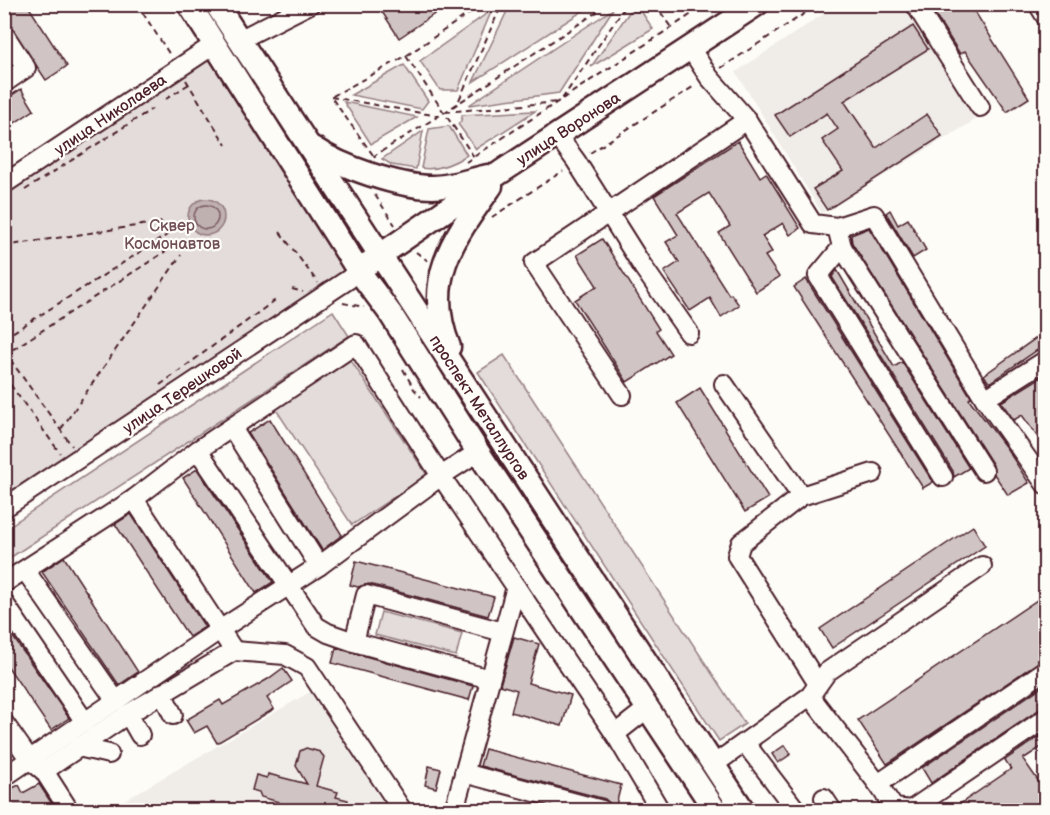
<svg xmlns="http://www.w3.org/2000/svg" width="1050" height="815" viewBox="0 0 1050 815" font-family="'Balsamiq Sans',sans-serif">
	<rect width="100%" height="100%" fill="#fdfcf7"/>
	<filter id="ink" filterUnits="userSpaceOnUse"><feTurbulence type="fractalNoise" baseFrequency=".0167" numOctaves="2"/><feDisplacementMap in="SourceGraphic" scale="12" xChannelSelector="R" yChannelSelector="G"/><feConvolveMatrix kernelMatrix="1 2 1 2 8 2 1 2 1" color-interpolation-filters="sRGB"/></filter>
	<g filter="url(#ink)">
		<!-- built -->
		<g fill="#f0ece8">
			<polygon points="837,5 904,5 975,120 822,213 736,72"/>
			<polygon points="310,692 388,810 122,810 118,804"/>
		</g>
		<!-- green -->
		<g fill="#e3dcda" stroke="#967e82" stroke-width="1.5">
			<polygon points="510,5 592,5 473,82"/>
			<polygon points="613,9 559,93 469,105"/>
			<polygon points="492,10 458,90 440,90 420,61"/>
			<polygon points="630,11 641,11 653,29 591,67"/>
			<polygon points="215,44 358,270 5,508 5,184"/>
			<polygon points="404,65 428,101 422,109 351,95"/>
			<polygon points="344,102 417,117 371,144"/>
			<polygon points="535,111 476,149 458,124 461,121 462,115"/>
			<path d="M449,126l18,29c-14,9 -29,16 -46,13l8,-39z"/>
			<polygon points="423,131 416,169 392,165 382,159"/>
			<polygon points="333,311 349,336 5,561 5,529"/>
			<polygon points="504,355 745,724 719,741 478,372"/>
			<polygon points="350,359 427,475 352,525 275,408"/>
			<polygon points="381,612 462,633 456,656 375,635"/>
		</g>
		<!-- water -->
		<circle fill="#c0b1b1" stroke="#91777b" stroke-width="1.5" cx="206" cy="217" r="18"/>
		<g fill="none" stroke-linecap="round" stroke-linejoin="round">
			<!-- shore -->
			<circle stroke="#795961" stroke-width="1.5" cx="206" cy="217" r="12"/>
		</g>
		<!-- building -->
		<g fill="#d0c5c4" stroke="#4a1f2b" stroke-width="1.5">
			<polygon points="4,4 27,4 67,66 46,80 4,17"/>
			<polygon points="377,4 449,4 399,38"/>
			<polygon points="947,4 970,4 1029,98 1007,112 965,51 960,54 934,13"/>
			<polygon points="913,26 928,49 844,101 876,148 927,114 942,136 827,210 813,189 843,171 822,140 838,129 827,113 790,137 775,115"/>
			<polygon points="21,89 34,110 4,130 4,100"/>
			<polygon points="738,141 760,177 766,173 800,228 790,235 783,223 762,236 772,252 765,256 779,277 756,292 719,233 730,226 709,193 677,213 729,295 731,294 739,305 721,317 710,298 690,311 664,272 679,262 666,242 678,235 654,196"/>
			<polygon points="890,210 898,225 908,219 926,250 913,258 886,213"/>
			<polygon points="869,228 971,397 969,399 1007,449 1029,483 1008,495 994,474 993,465 852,243 851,235"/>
			<polygon points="602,239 659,329 656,331 671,354 627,382 575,300 597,286 577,255"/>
			<polygon points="837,270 894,367 902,362 969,468 954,477 953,471 832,277"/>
			<polygon points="806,279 933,482 923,488 794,287"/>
			<polygon points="1046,331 1046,344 989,383 984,375"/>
			<polygon points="1046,374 1046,449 1022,415 1014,420 1001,402"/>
			<polygon points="700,388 768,498 745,512 677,403"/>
			<polygon points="270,419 342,535 322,550 248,433"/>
			<polygon points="197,469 273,582 256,593 183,478"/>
			<polygon points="131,514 205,627 189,637 115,524"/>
			<polygon points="973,526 985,546 832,648 820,629"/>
			<polygon points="64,557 138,672 119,685 42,572"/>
			<polygon points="356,561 494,597 488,616 369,584 358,587 350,585"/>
			<polygon points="1046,594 1046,659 1040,661 887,764 858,720"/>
			<polygon points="4,624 69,718 51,730 4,661"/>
			<polygon points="514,637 539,644 528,683 571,695 562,726 511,712 517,690 500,685"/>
			<polygon points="336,648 473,686 469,700 332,663"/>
			<polygon points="283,668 292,681 267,698 274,709 217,743 207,726 194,733 186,720 220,700 223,705 268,679"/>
			<polygon points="1046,684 1046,707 1040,709 931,783 922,768"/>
			<polygon points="1046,732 1046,744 1023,759 1046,792 1046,810 951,810 1011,769 1005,760"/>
			<polygon points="785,745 791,754 778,763 772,754"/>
			<polygon points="306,748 320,752 324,757 316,786 338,792 336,797 348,800 345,810 277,810 279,802 261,797 259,792 252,790 256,775 267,778 268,774 307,784 296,766 300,751"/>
			<polygon points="485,749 621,785 615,809 605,799 480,766"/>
			<polygon points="429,766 441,769 436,788 425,785"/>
			<polygon points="39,784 56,810 4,810 4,792 19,785 23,793"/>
		</g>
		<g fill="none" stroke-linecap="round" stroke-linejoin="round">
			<defs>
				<g id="minor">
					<polyline points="915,4 980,107"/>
					<polyline points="1038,4 1046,17"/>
					<polyline points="4,34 26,68 4,83"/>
					<polyline points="239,40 310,4"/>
					<polyline points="690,48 709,77 747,120 813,224 837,227 874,215 985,399 1046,485"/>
					<polyline points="557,135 576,161 643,267 689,333"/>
					<polyline points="4,184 215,44"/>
					<polyline points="837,227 842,247 984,471"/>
					<polyline points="842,247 818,276 943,477"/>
					<polyline points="724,384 801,496 741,543 737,556 818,684"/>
					<polyline points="622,395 534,263 747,120"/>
					<polyline points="985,399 1046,360"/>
					<polyline points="232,428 319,566"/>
					<polyline points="198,450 316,626 328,633 354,642"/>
					<polyline points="801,496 873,473"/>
					<polyline points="4,508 349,279 358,270"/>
					<polyline points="25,570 116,701"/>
					<polyline points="4,583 134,499 198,450 356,344 441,476 615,734 660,810"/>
					<polyline points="4,603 85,722"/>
					<polyline points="234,651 285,655 307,667 402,810"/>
					<polyline points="490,679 354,642 366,595 503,632"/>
					<polyline points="162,693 173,715"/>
					<polyline points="810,696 878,784 894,808 911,810 1046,718"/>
					<polyline points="128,714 140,735"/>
					<polyline points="4,723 30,760 44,771 69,810"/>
					<polyline points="615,734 648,708"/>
					<polyline points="745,743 796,810"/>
					<polyline points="78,747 109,754"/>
					<polyline points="713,765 810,696 827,672 982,566"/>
					<polyline points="44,771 128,714 234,651 134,499"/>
					<polyline points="464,773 602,810"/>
					<polyline points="4,777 221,629 319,566 441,476 478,452"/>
					<polyline points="878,784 1046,670"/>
					<polyline points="824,798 832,810"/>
					<polyline points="454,810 516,587"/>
				</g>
				<g id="major">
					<polyline points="189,4 358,270 390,313 478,452 715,810"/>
					<polyline points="216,4 743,810"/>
					<path d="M313,148c28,19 86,39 120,39 18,0 37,-7 55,-11"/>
					<polyline points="369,263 501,172 757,4"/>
					<path d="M449,347c-27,-67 4,-108 42,-161"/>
				</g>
			</defs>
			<!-- minor casing -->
			<use href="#minor" stroke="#4a1f2b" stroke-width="22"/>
			<!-- major casing -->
			<use href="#major" stroke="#4a1f2b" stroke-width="27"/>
			<!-- path -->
			<g stroke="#4a1f2b" stroke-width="2" stroke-dasharray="6 4.5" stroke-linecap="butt">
				<polyline points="137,4 170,55"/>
				<polyline points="655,4 672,29"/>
				<polyline points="406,56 474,157"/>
				<polyline points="721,68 819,4"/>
				<polyline points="186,80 226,145"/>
				<polyline points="331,97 438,116"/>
				<polyline points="166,99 189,84"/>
				<polyline points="562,99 627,4"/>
				<polyline points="459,100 502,4"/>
				<polyline points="445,112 558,102"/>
				<polyline points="590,153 696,85"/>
				<polyline points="373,155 331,97 406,56 483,4"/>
				<polyline points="375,158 374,156 445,112 609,4"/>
				<polyline points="466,162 707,4"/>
				<polyline points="25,190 152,109"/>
				<polyline points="375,195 395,225"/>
				<polyline points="4,203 13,198"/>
				<polyline points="492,217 563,171"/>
				<polyline points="280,232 318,283"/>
				<polyline points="4,246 162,222"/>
				<polyline points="416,252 428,261"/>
				<polyline points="292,289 303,292"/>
				<polyline points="343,303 364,307"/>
				<polyline points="4,338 167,235"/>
				<polyline points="4,351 72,446"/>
				<polyline points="4,355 174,246"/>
				<polyline points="403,369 414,389 421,397"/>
				<polyline points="4,376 60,453"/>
				<polyline points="160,385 278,298"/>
				<polyline points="61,429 181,255"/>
			</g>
			<!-- minor -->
			<use href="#minor" stroke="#fdfcf7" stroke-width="18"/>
			<!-- major -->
			<use href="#major" stroke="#fdfcf7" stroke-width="22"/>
		</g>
	</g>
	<g text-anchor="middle" stroke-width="4.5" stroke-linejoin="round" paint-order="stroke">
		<!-- street labels -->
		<g font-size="16" fill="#4a1f2b" stroke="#fdfcf7">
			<text transform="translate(110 114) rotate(-34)" y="6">улица Николаева</text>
			<text transform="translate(568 128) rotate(-33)" y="6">улица Воронова</text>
			<text transform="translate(182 390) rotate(-34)" y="6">улица Терешковой</text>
			<text transform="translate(480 407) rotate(57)" y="6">проспект Металлургов</text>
		</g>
		<!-- park labels -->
		<g font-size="16" fill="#704e57" stroke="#fdfcf7">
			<text x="172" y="231">Сквер<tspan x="172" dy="18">Космонавтов</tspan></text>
		</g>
	</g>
	<!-- margin -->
	<rect width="1050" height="815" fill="none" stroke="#fdfcf7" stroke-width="24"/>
	<rect x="12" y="12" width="1026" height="791" fill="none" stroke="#4a1f2b" stroke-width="2" filter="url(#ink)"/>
</svg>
